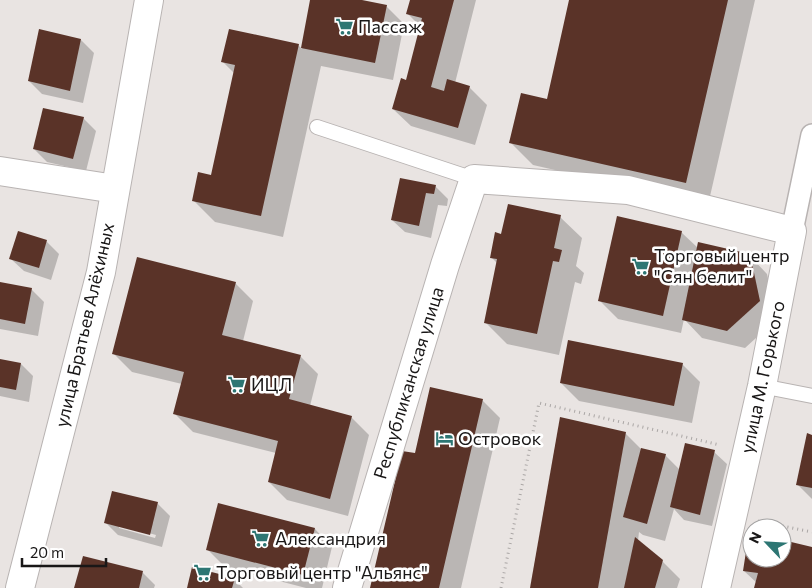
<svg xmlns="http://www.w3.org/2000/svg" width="812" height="588" viewBox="0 0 812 588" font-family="Commissioner,sans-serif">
	<rect width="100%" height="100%" fill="#e9e4e2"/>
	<!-- shadow -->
	<g fill="#0003" fill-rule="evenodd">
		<polygon points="311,0 356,0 386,6 404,24 393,80 321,66 283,237 215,222 193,200 212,176 234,73 223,62 298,45 302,49"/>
		<polygon points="411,0 476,0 455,83 469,87 487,105 475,145 411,126 393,109 407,82 421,27 407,13"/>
		<polygon points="571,0 755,0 708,205 533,165 511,143 548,101"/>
		<polygon points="81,40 94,53 83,103 42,94 29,81"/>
		<polygon points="83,118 96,131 86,171 47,162 34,149"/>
		<polygon points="401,179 435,186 448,199 447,206 438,205 431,238 405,232 392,220"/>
		<polygon points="560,217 582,238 576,266 584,273 581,284 575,282 559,355 507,344 485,322 498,264 491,257"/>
		<polygon points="681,232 698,248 749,255 767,274 777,319 745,348 702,338 684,319 681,333 618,319 600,301"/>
		<polygon points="46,241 59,254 51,280 24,271 11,259"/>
		<polygon points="235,283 253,301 243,341 300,356 318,374 310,406 351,417 369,435 348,516 287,500 269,482 276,453 193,432 175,414 182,384 132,372 114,354"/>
		<polygon points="0,284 31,289 44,302 38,336 0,329"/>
		<polygon points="0,360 21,364 33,376 29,402 0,396"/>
		<polygon points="682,364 700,382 692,423 579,401 561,383"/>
		<polygon points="482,400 500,418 461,588 371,588 416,455"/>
		<polygon points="625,433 641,449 665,455 680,470 714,452 727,464 712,526 684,520 674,509 665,541 643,535 639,532 638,541 662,561 680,579 677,588 531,588"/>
		<polygon points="812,436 812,499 797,484"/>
		<path d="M157,503l13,13 -8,31 -44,-12 -13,-13zM119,525l37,10 -1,3 -36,-10z"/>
		<polygon points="315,529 332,547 322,588 306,588 225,567 207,549"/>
		<polygon points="782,540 789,543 812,548 812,588 756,588 757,583 744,571 752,544 752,558 782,558"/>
		<polygon points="142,572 155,585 154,588 75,588"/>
		<polygon points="234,579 243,588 188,588"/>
	</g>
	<!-- building -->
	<g fill="#5a3328">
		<polygon points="310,0 362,0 387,5 375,63 301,48"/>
		<polygon points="410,0 454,0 431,87 444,91 447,79 470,86 458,128 392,109 401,78 406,80 422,18 406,14"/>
		<polygon points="569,0 728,0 686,183 509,143 521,93 547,99"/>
		<polygon points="39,29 81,39 70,91 28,81"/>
		<polygon points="229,29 299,44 261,216 192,201 198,172 211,175 235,65 221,62"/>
		<polygon points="43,108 84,117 73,159 33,149"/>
		<polygon points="400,178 436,185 434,194 426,193 419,226 391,220"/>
		<polygon points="508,204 561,215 554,248 562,250 559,262 553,261 537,334 484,323 497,259 490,258 495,232 501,234"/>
		<polygon points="617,216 682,231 663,316 598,301"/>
		<polygon points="18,231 47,240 39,268 9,259"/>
		<polygon points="698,242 750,254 760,301 727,331 682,320"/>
		<polygon points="137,257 236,282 222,335 301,355 289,399 352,416 330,499 268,482 278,441 173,414 184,372 112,354"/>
		<polygon points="0,282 32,288 25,324 0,319"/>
		<polygon points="568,340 683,363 674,406 560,383"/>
		<polygon points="0,359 21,363 16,390 0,387"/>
		<polygon points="430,387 483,399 439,588 370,588 402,451 415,453"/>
		<polygon points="560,417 626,432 598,588 530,588"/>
		<polygon points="807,433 812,435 812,488 796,485"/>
		<polygon points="685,443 715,450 700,515 670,507"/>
		<polygon points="641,448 666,454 647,524 623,517"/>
		<polygon points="112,491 158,502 150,535 104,523"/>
		<polygon points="218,503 315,528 303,575 206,550"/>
		<polygon points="635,537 663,560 655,588 624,588"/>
		<polygon points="782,538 787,539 787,541 812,547 812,588 754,588 758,573 743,571 747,545 752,542 752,558 782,558"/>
		<polygon points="83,556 143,571 139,588 74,588"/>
		<polygon points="192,567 235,578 232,588 187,588"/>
	</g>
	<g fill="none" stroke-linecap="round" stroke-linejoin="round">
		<defs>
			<g id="service">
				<polyline points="317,127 474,179"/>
				<polyline points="762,386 812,396"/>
			</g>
			<polyline id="pedestrian" points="792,231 812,135"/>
			<g id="minor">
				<polyline points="0,171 115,189"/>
				<polyline points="20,588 101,272 149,0"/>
				<polyline points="347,588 445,265 474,179 628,190 792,231 762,386 716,588"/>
			</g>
		</defs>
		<!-- service casing -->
		<use href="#service" stroke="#b8b3b2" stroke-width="16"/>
		<!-- pedestrian casing -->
		<use href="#pedestrian" stroke="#b8b3b2" stroke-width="24"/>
		<!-- minor casing -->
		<use href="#minor" stroke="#b8b3b2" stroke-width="30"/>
		<!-- path -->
		<g stroke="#aaa6a5" stroke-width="3" stroke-dasharray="1 4" stroke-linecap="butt">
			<polyline points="758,521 812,532"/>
			<polyline points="501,588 539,403 720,445"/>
		</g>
		<!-- service -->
		<use href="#service" stroke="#fff" stroke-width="14"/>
		<!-- pedestrian -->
		<use href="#pedestrian" stroke="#fff" stroke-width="21"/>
		<!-- minor -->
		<use href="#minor" stroke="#fff" stroke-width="28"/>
	</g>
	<!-- icons -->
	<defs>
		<symbol id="supermarket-bare" viewBox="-9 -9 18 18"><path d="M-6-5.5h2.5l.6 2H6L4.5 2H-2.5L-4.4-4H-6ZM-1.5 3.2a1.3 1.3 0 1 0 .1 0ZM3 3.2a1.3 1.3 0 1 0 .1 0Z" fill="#2d7673" stroke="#fff" stroke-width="2.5" paint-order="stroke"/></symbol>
		<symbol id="hotel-bare" viewBox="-9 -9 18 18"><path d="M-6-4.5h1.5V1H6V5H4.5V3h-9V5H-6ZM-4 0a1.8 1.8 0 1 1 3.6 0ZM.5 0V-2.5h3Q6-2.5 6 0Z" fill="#2d7673" stroke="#fff" stroke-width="2.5" paint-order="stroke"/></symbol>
	</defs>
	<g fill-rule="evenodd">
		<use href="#supermarket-bare" x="332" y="14" width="25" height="25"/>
		<use href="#supermarket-bare" x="628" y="254" width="25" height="25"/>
		<use href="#supermarket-bare" x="224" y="372" width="25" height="25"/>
		<use href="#hotel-bare" x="432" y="426" width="25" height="25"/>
		<use href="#supermarket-bare" x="248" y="526" width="25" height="25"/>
		<use href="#supermarket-bare" x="190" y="560" width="25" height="25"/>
	</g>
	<g text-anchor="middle" stroke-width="5" stroke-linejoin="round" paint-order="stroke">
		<!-- poi labels -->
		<g font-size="18" fill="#191717" stroke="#fff" text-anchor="start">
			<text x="358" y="33">Пассаж</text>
			<text x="654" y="262">Торговый центр<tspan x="654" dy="21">"Сян белит"</tspan></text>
			<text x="251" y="391">ИЦЛ</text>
			<text x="458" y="445">Островок</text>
			<text x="275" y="545">Александрия</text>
			<text x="216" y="579">Торговый центр "Альянс"</text>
		</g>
		<!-- street labels -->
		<g font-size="18" fill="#191717" stroke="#fff">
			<text transform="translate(85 325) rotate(-77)" y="6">улица Братьев Алёхиных</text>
			<text transform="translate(763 377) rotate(-78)" y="6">улица М. Горького</text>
			<text transform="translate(409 383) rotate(-73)" y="6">Республиканская улица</text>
		</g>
	</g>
	<!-- north arrow -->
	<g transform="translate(767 543) rotate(295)"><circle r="24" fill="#ffffff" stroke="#a3a2a2"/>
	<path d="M0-4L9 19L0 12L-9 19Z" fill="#2d7673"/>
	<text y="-8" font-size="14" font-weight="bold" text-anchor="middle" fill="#191717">N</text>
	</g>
	<!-- scale -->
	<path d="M22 558v8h84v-8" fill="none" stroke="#191717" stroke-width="2.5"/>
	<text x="30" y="558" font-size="15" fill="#191717" stroke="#ffffff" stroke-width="4" paint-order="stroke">20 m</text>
</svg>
